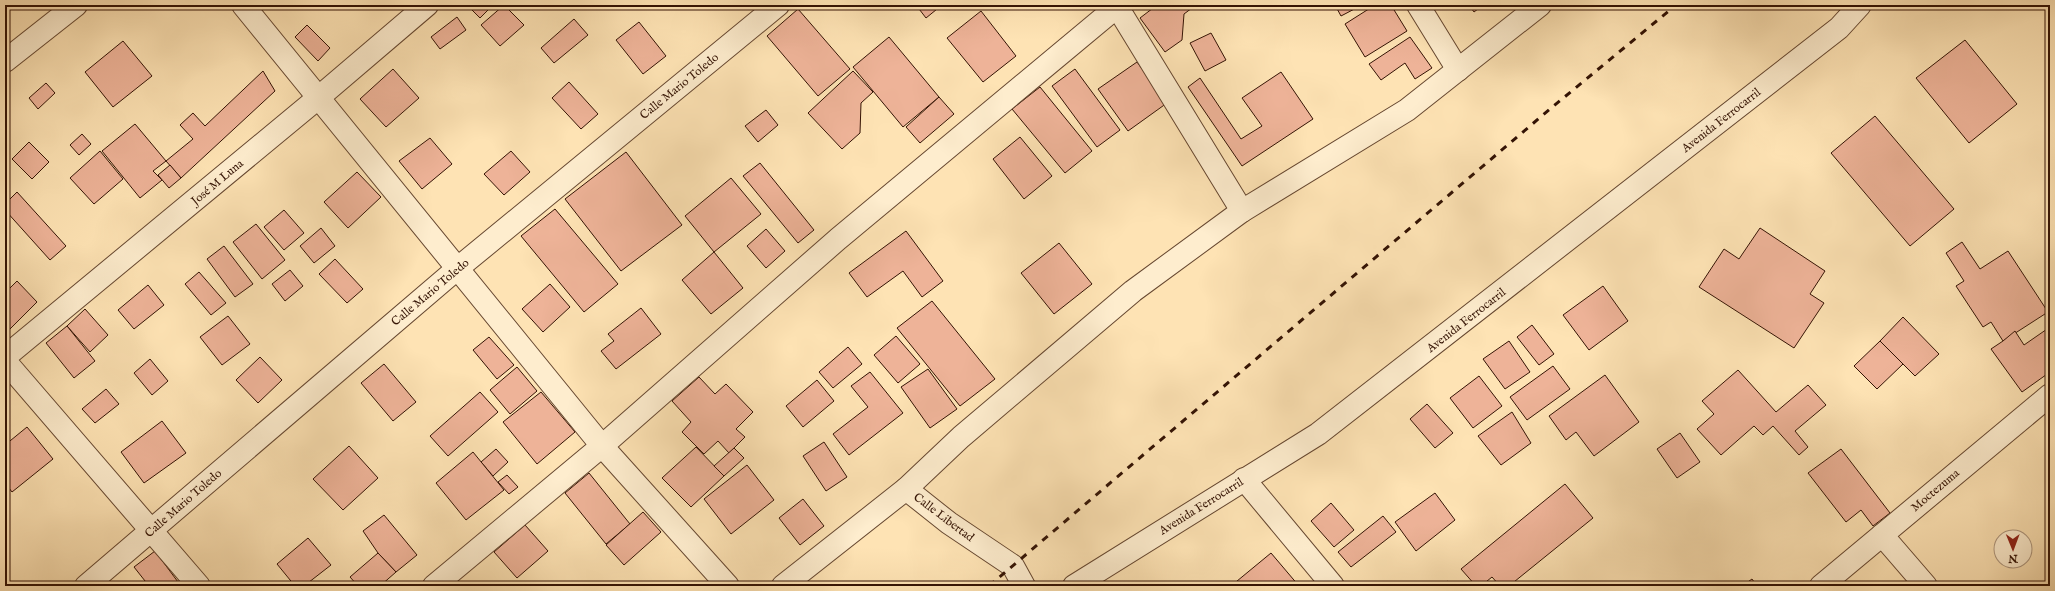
<svg xmlns="http://www.w3.org/2000/svg" width="2055" height="591" viewBox="0 0 2055 591" font-family="'IM FELL English',serif">
	<rect width="100%" height="100%" fill="#fee3b4"/>
	<filter id="stains"><feTurbulence type="fractalNoise" baseFrequency=".005" numOctaves="4"/><feColorMatrix values="0 0 0 0 .2 0 0 0 0 .09 0 0 0 0 .02 0 0 0 .5 -.17"/></filter>
	<radialGradient id="worn" r=".72"><stop offset=".6" stop-color="#630" stop-opacity="0"/><stop offset="1" stop-color="#630" stop-opacity=".3"/></radialGradient>
	<!-- building -->
	<g fill="#eeb398" stroke="#341304">
		<polygon points="467,5 493,5 480,18"/>
		<polygon points="504,5 524,25 500,46 481,25"/>
		<polygon points="916,5 942,5 926,18"/>
		<polygon points="1157,5 1196,5 1184,14 1182,40 1165,52 1140,18"/>
		<polygon points="1335,5 1362,5 1341,16"/>
		<polygon points="1375,5 1391,5 1407,31 1365,57 1345,24"/>
		<polygon points="1469,5 1483,5 1474,12"/>
		<polygon points="798,9 850,69 818,96 767,36"/>
		<polygon points="981,11 1016,56 983,82 947,38"/>
		<polygon points="457,17 466,30 440,49 431,37"/>
		<polygon points="574,19 588,35 554,63 541,48"/>
		<polygon points="639,22 666,56 643,74 616,40"/>
		<polygon points="307,25 330,48 318,61 295,37"/>
		<polygon points="1211,33 1226,60 1205,71 1190,43"/>
		<polygon points="889,37 939,97 903,127 853,67"/>
		<polygon points="1410,37 1432,68 1415,79 1405,63 1381,80 1369,64"/>
		<polygon points="1965,40 2017,104 1969,143 1916,78"/>
		<polygon points="123,41 152,76 113,107 85,72"/>
		<polygon points="1137,62 1167,103 1128,131 1098,89"/>
		<polygon points="393,69 419,98 386,127 360,99"/>
		<polygon points="1075,69 1120,130 1097,147 1052,86"/>
		<polygon points="263,71 275,91 181,178 166,161 193,139 180,125 193,113 205,126"/>
		<polygon points="853,71 873,92 861,103 860,133 842,149 808,113"/>
		<polygon points="1281,72 1313,119 1242,166 1188,87 1200,78 1241,139 1262,126 1242,98"/>
		<polygon points="569,82 598,114 581,129 552,98"/>
		<polygon points="46,83 55,93 38,109 29,98"/>
		<polygon points="1040,87 1092,151 1065,173 1012,109"/>
		<polygon points="939,97 954,114 920,143 906,127"/>
		<polygon points="766,110 778,125 758,142 745,126"/>
		<polygon points="1875,116 1954,209 1910,246 1831,153"/>
		<polygon points="135,124 166,161 153,171 162,180 140,198 102,151"/>
		<polygon points="82,134 91,144 79,155 70,145"/>
		<polygon points="1020,137 1052,176 1024,199 993,159"/>
		<polygon points="430,138 452,164 422,189 399,161"/>
		<polygon points="29,142 49,162 32,179 12,159"/>
		<polygon points="100,151 123,179 94,204 70,178"/>
		<polygon points="511,151 530,172 504,195 484,174"/>
		<polygon points="626,152 682,225 621,271 565,199"/>
		<polygon points="760,163 814,230 798,243 743,176"/>
		<polygon points="170,165 181,178 169,188 158,175"/>
		<polygon points="357,172 381,197 348,228 324,202"/>
		<polygon points="731,178 761,214 714,252 685,216"/>
		<polygon points="17,192 66,246 50,260 5,210 5,204"/>
		<polygon points="555,209 618,284 584,312 521,236"/>
		<polygon points="284,210 304,233 284,250 264,227"/>
		<polygon points="256,224 285,260 262,279 233,242"/>
		<polygon points="321,228 335,246 314,263 300,246"/>
		<polygon points="1760,228 1825,271 1810,294 1824,303 1794,348 1699,287 1724,249 1739,259"/>
		<polygon points="766,229 785,251 766,268 747,246"/>
		<polygon points="906,231 943,281 922,297 903,271 867,297 849,273"/>
		<polygon points="1962,242 1980,269 2008,251 2048,312 2003,341 1991,322 1983,327 1956,286 1964,281 1946,253"/>
		<polygon points="1059,243 1092,284 1054,314 1021,273"/>
		<polygon points="224,246 253,284 235,297 207,259"/>
		<polygon points="714,252 743,288 711,314 682,280"/>
		<polygon points="335,259 363,289 347,303 319,274"/>
		<polygon points="290,270 303,286 285,301 272,284"/>
		<polygon points="199,272 226,303 211,315 185,284"/>
		<polygon points="17,281 37,302 10,329 5,323 5,293"/>
		<polygon points="550,284 570,307 543,332 522,309"/>
		<polygon points="148,285 164,305 134,329 118,310"/>
		<polygon points="1603,286 1628,321 1589,350 1563,315"/>
		<polygon points="932,301 995,379 960,406 897,328"/>
		<polygon points="641,308 661,334 616,369 601,351 614,341 608,334"/>
		<polygon points="85,309 108,335 90,352 67,326"/>
		<polygon points="228,316 250,344 222,365 200,337"/>
		<polygon points="1903,317 1939,354 1915,376 1880,341"/>
		<polygon points="1532,325 1554,354 1539,365 1517,337"/>
		<polygon points="67,326 95,361 74,378 46,343"/>
		<polygon points="2050,327 2050,372 2022,392 1991,349 2003,341 2015,331 2024,345"/>
		<polygon points="896,336 920,364 898,383 874,355"/>
		<polygon points="489,337 514,365 497,379 473,350"/>
		<polygon points="1509,341 1530,372 1505,389 1483,359"/>
		<polygon points="1880,341 1903,364 1877,389 1854,366"/>
		<polygon points="848,347 862,364 833,388 819,372"/>
		<polygon points="260,357 282,380 258,403 236,380"/>
		<polygon points="150,359 168,381 152,395 134,373"/>
		<polygon points="384,364 416,402 393,421 361,383"/>
		<polygon points="1553,366 1570,389 1527,420 1510,397"/>
		<polygon points="517,367 537,391 510,414 490,390"/>
		<polygon points="928,369 957,409 930,428 901,387"/>
		<polygon points="1738,370 1776,412 1808,385 1826,405 1795,431 1808,447 1799,455 1773,426 1763,435 1754,426 1721,455 1697,429 1714,414 1702,401"/>
		<polygon points="870,372 903,413 849,455 833,434 868,407 851,386"/>
		<polygon points="1605,375 1639,422 1594,456 1576,432 1566,440 1549,416"/>
		<polygon points="1479,376 1502,406 1473,428 1450,398"/>
		<polygon points="699,377 715,394 726,384 753,412 736,429 745,437 729,453 718,441 704,454 682,432 691,422 672,401"/>
		<polygon points="817,380 834,401 803,427 786,406"/>
		<polygon points="106,389 119,404 95,423 82,409"/>
		<polygon points="480,392 498,412 448,456 430,436"/>
		<polygon points="541,392 575,432 537,464 503,422"/>
		<polygon points="1427,404 1453,433 1435,448 1410,419"/>
		<polygon points="1512,412 1531,443 1501,465 1478,436"/>
		<polygon points="162,421 186,453 144,483 121,452"/>
		<polygon points="27,427 53,459 12,492 5,483 5,445"/>
		<polygon points="1680,433 1700,462 1677,478 1657,449"/>
		<polygon points="824,442 847,477 826,491 803,456"/>
		<polygon points="349,446 378,478 343,510 313,479"/>
		<polygon points="696,447 724,476 691,507 662,478"/>
		<polygon points="734,448 744,458 724,476 714,466"/>
		<polygon points="496,449 508,462 493,476 481,462"/>
		<polygon points="1841,449 1890,513 1873,526 1861,510 1846,522 1808,473"/>
		<polygon points="473,452 504,490 466,520 436,483"/>
		<polygon points="747,465 774,500 731,534 704,499"/>
		<polygon points="589,473 630,524 606,544 565,493"/>
		<polygon points="507,475 518,487 509,494 498,482"/>
		<polygon points="1565,484 1593,518 1509,586 1500,586 1492,577 1481,586 1476,586 1461,569"/>
		<polygon points="1435,493 1455,520 1416,551 1395,522"/>
		<polygon points="803,499 824,526 800,545 779,518"/>
		<polygon points="1331,503 1354,530 1334,547 1311,521"/>
		<polygon points="643,512 661,532 624,565 606,545"/>
		<polygon points="384,515 417,555 396,572 378,553 363,531"/>
		<polygon points="1383,516 1396,532 1351,567 1338,552"/>
		<polygon points="525,525 548,551 517,578 494,552"/>
		<polygon points="308,538 331,565 304,586 295,586 277,564"/>
		<polygon points="155,551 181,586 149,586 134,567"/>
		<polygon points="378,553 396,572 380,586 358,586 350,577"/>
		<polygon points="1271,553 1299,586 1231,586"/>
		<polygon points="1752,579 1757,586 1742,586"/>
		<polygon points="1448,581 1453,586 1441,586"/>
	</g>
	<g fill="none" stroke-linecap="round" stroke-linejoin="round">
		<defs>
			<g id="street">
				<polyline points="243,5 602,446 728,586"/>
				<polyline points="1116,5 1242,211"/>
				<polyline points="1418,5 1458,70"/>
				<polyline points="5,61 76,5"/>
				<polyline points="5,357 318,98 427,5"/>
				<polyline points="5,361 199,586"/>
				<polyline points="1244,479 1333,586"/>
				<polyline points="906,489 961,437 1133,291 1242,211 1407,110 1540,5"/>
				<polyline points="1882,535 1926,586"/>
				<polyline points="86,586 458,268 778,5"/>
				<polyline points="434,586 602,446 838,239 1119,5"/>
				<polyline points="783,586 906,489 949,523 1013,566 1024,586"/>
				<polyline points="1074,586 1318,434 1839,28 1860,5"/>
				<polyline points="1821,586 2050,395"/>
			</g>
		</defs>
		<!-- street casing -->
		<use href="#street" stroke="#664730" stroke-width="24"/>
		<!-- street -->
		<use href="#street" stroke="#feedce" stroke-width="22"/>
		<!-- rail -->
		<polyline stroke="#341304" stroke-width="3" stroke-dasharray="7 7" stroke-linecap="butt" points="989,586 1550,109 1676,5"/>
	</g>
	<g text-anchor="middle" stroke-width="3" stroke-linejoin="round" paint-order="stroke">
		<!-- street labels -->
		<g font-size="12" fill="#341304" stroke="#feedce">
			<text transform="translate(679 86) rotate(-39)" y="4">Calle Mario Toledo</text>
			<text transform="translate(1721 120) rotate(-38)" y="4">Avenida Ferrocarril</text>
			<text transform="translate(217 182) rotate(-40)" y="4">José M Luna</text>
			<text transform="translate(430 292) rotate(-40)" y="4">Calle Mario Toledo</text>
			<text transform="translate(1466 320) rotate(-38)" y="4">Avenida Ferrocarril</text>
			<text transform="translate(1935 490) rotate(-40)" y="4">Moctezuma</text>
			<text transform="translate(183 503) rotate(-41)" y="4">Calle Mario Toledo</text>
			<text transform="translate(1201 506) rotate(-32)" y="4">Avenida Ferrocarril</text>
			<text transform="translate(944 517) rotate(37)" y="4">Calle Libertad</text>
		</g>
	</g>
	<!-- margin -->
	<rect width="2055" height="591" fill="none" stroke="#fee3b4" stroke-width="20"/>
	<rect x="6" y="6" width="2043" height="579" fill="none" stroke="#341304" stroke-width="2"/>
	<rect x="10" y="10" width="2035" height="571" fill="none" stroke="#341304"/>
	<!-- north arrow -->
	<g transform="translate(2013 549) rotate(179)"><circle r="19" fill="#feedce" stroke="#ad967d"/>
	<path d="M0-3L7 15L0 10L-7 15Z" fill="#8f2418"/>
	<text y="-6" font-size="11" font-weight="bold" text-anchor="middle" fill="#341304">N</text>
	</g>
	<rect width="100%" height="100%" filter="url(#stains)"/>
	<rect width="100%" height="100%" fill="url(#worn)"/>
</svg>
